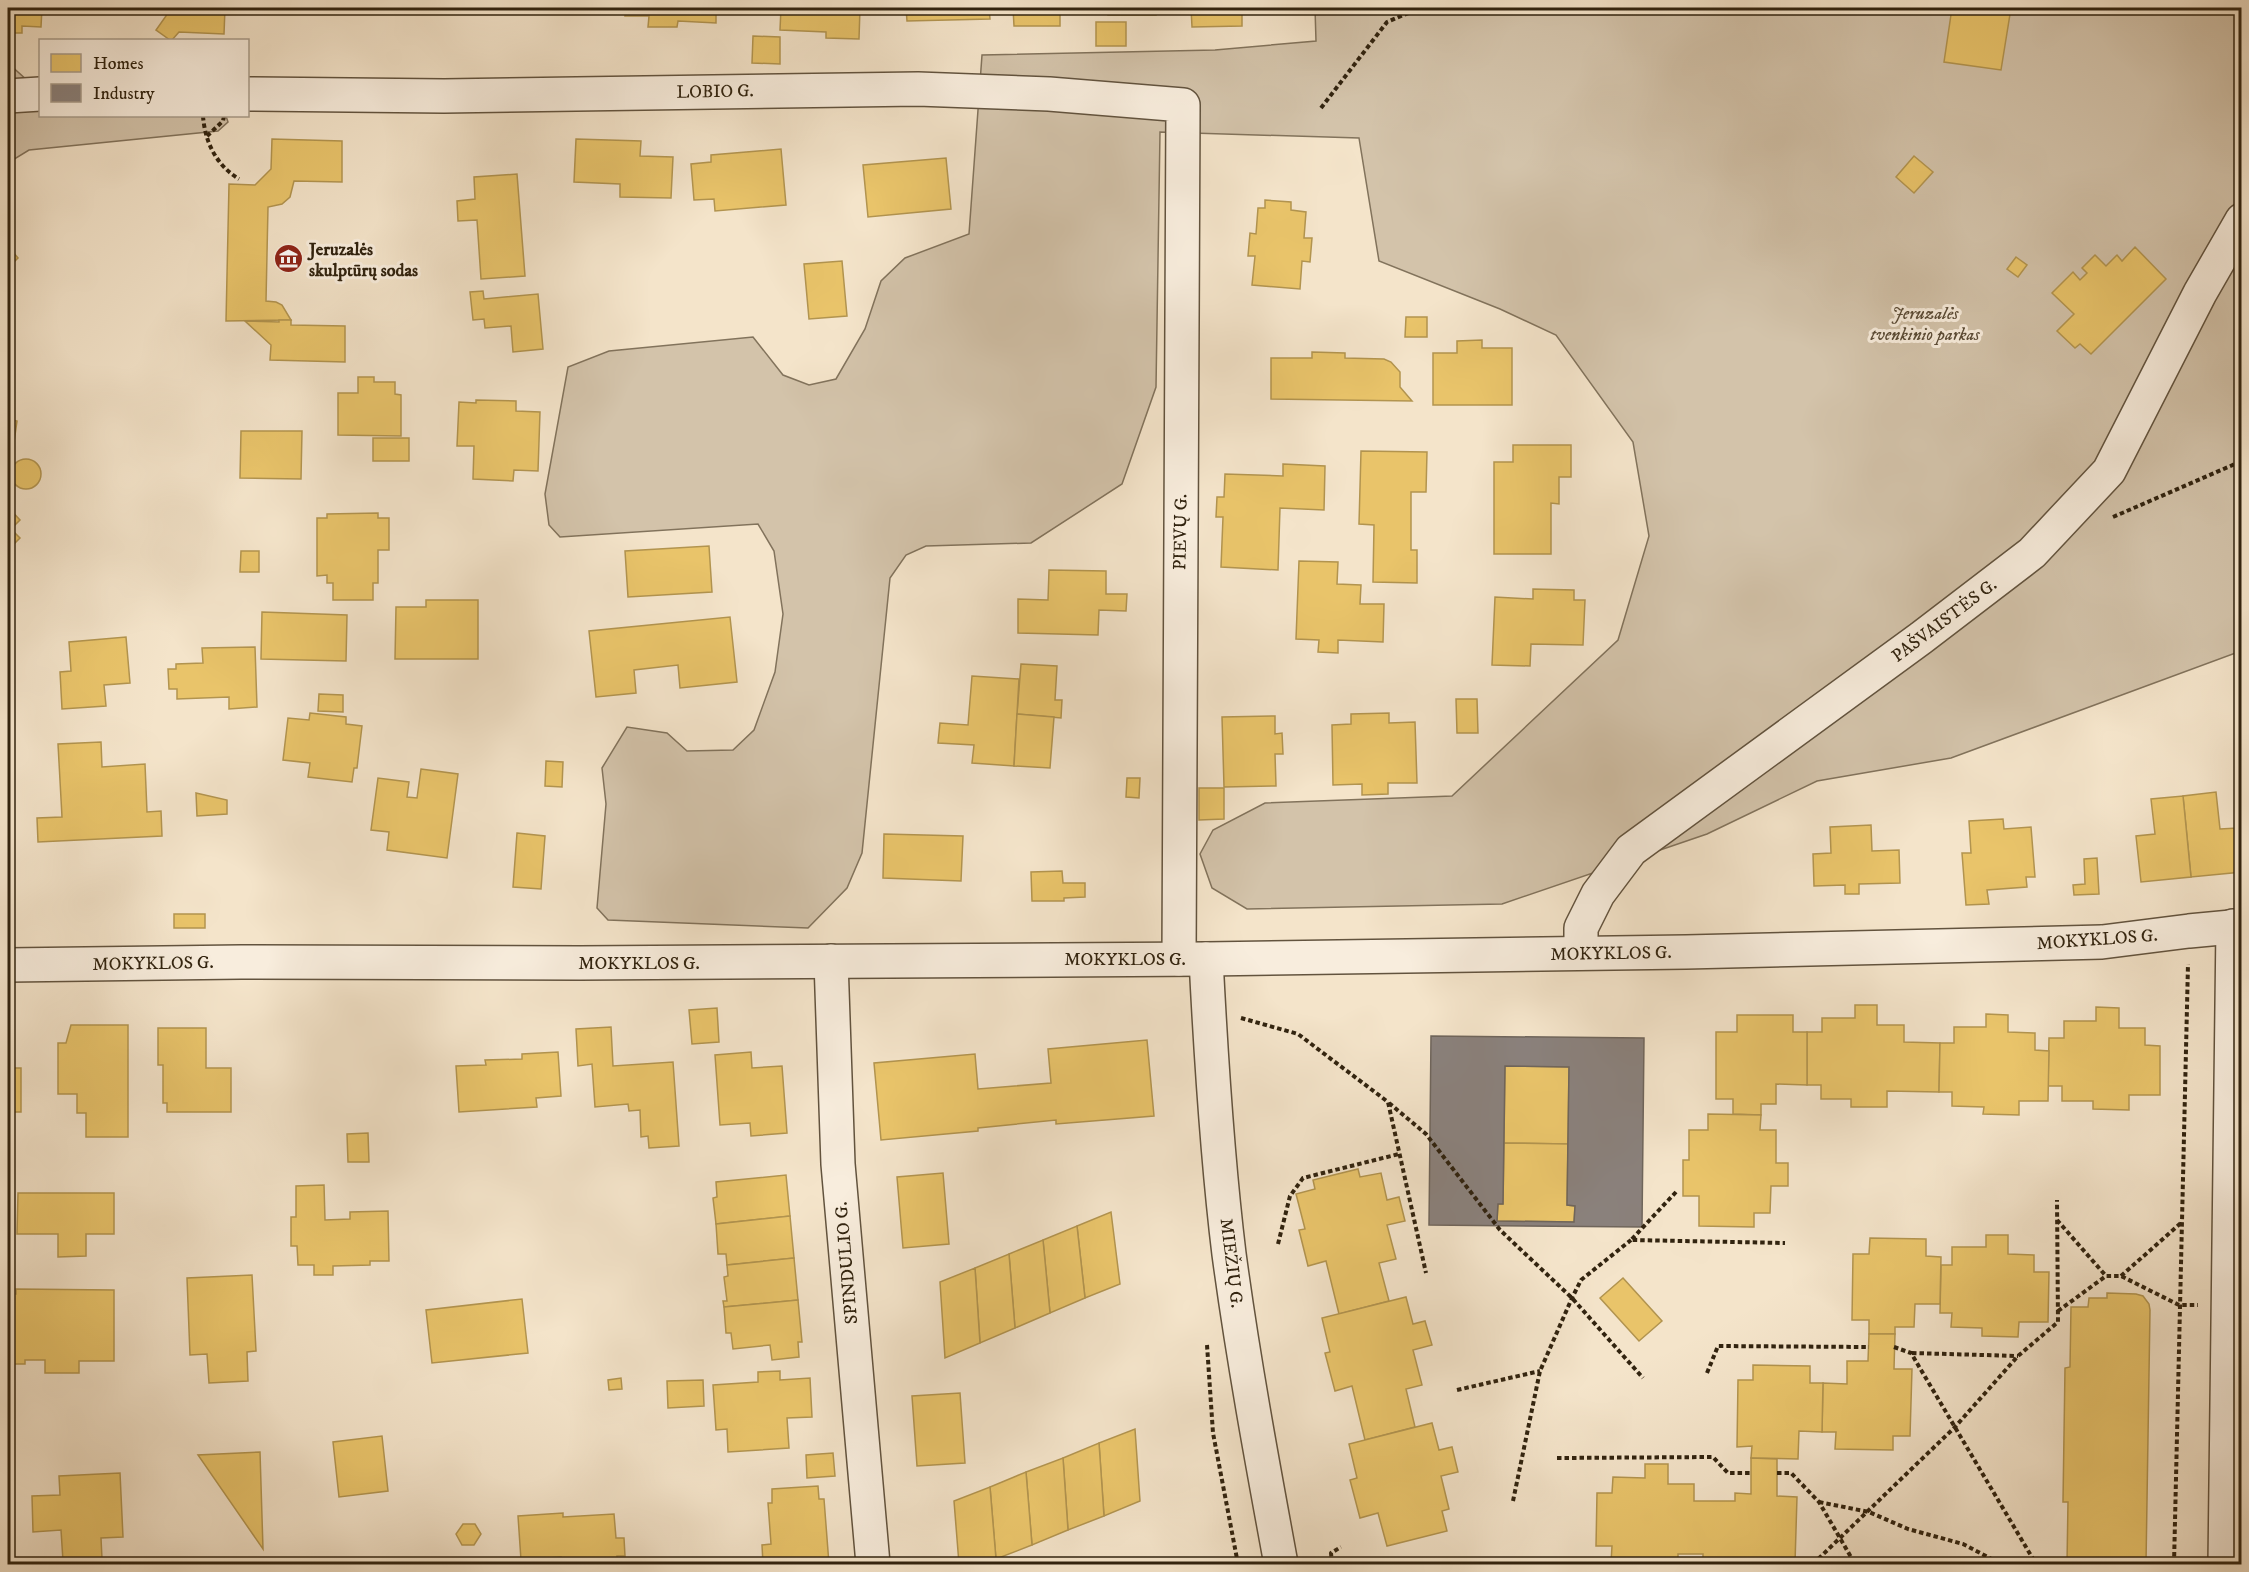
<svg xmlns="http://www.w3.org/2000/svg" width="2249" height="1572" viewBox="0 0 2249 1572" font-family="'IM FELL DW Pica',serif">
	<rect width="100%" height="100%" fill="#f4e4ca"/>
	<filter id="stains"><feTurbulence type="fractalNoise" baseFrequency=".00333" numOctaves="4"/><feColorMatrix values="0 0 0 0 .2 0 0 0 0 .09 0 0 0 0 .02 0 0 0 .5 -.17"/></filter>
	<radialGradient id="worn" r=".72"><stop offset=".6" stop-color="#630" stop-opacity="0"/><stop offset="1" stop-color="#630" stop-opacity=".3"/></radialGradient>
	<!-- green -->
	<g fill="#d3c3aa" stroke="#82735c" stroke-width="1.5">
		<polygon points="1315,8 2241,8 2241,651 1951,758 1817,781 1707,834 1502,904 1247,909 1212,888 1200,854 1213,830 1265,803 1452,796 1618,640 1649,536 1633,442 1556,335 1500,309 1379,261 1359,138 1160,132 1156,387 1122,484 1031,543 926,546 906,555 890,578 862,853 847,888 808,928 608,920 597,908 606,804 602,768 627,727 667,733 687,751 733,750 754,730 775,672 783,614 774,551 758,524 560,537 549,525 545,494 568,367 609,351 753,337 783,375 809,385 836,379 865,329 881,281 905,258 969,234 982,55 1215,50 1316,41"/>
		<polygon points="8,63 28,81 40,84 40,116 226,116 228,122 218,131 29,150 8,163"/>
	</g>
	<!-- homes -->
	<g fill="#e9c46a" stroke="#b2944f" stroke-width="1.5">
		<polygon points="8,8 42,8 41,27 22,26 22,33 8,33"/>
		<polygon points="167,8 225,8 224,34 179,32 172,40 170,40 156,30 166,16"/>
		<polygon points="626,8 716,8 716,23 678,21 677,27 648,27 649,16 625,16"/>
		<polygon points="781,8 860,8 859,39 826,38 826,32 780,30"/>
		<polygon points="906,8 989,8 990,19 907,21"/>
		<polygon points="1013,8 1060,8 1060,26 1014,26"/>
		<rect x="1108" y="8" width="48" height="7"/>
		<polygon points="1191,8 1242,8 1242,26 1192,27"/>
		<polygon points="1952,8 2011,8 2001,70 1944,62"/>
		<rect x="1096" y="22" width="30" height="24"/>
		<polygon points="753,36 780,37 780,64 752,63"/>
		<polygon points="272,139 342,141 342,182 294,181 290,197 282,204 268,207 266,301 276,302 282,305 291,320 226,321 229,184 255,185 271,169"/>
		<polygon points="576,139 641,141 640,156 673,157 671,198 620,197 620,184 574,182"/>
		<polygon points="781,149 786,205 715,211 714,199 694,200 691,164 711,162 711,155"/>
		<polygon points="1914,156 1933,172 1914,193 1896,177"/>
		<polygon points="946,158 951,209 868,217 863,165"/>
		<polygon points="517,174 525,276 481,279 477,220 458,221 457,201 475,199 474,177"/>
		<polygon points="1265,200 1291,202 1291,210 1306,212 1304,238 1312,238 1310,262 1302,261 1300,289 1252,285 1255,256 1248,256 1250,233 1256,234 1258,208 1265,208"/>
		<polygon points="8,246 18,258 8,268"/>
		<polygon points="2135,247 2166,279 2091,354 2080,344 2075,348 2057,331 2074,314 2052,293 2073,272 2080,280 2087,273 2082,268 2095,255 2106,266 2117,255 2122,261"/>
		<polygon points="2016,257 2027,265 2018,277 2007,269"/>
		<polygon points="842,261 847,316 809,319 804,264"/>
		<polygon points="483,291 484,299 538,294 543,349 513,352 511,326 485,328 484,319 473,320 470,292"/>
		<polygon points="1406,317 1427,317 1427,337 1405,337"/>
		<polygon points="279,320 291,320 291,325 345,326 345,362 270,360 271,345 245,321 279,322"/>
		<polygon points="1482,340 1482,348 1512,348 1512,405 1433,405 1433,353 1457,353 1457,341"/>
		<polygon points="1312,352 1345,353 1345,358 1384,359 1391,362 1400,372 1400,387 1412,401 1271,399 1271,358 1312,358"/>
		<polygon points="358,377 374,377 374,382 395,382 395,394 401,395 401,436 338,435 338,393 358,393"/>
		<polygon points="476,400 516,401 516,411 540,412 538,471 514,470 513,481 473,479 474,446 457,446 459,402 476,403"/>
		<polygon points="8,419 17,421 13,449 8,448"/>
		<polygon points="241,431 302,431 301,479 240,478"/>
		<rect x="373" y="438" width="36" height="23"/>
		<polygon points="1513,445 1571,445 1571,477 1559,477 1559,504 1551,503 1551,554 1494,554 1494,462 1513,462"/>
		<polygon points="1361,451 1427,452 1426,492 1411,492 1411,550 1417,550 1417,583 1373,582 1374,525 1359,524"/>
		<circle cx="26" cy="474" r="15"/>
		<polygon points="1283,464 1325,466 1324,510 1280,508 1278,570 1221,567 1223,517 1216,517 1217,497 1224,497 1225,474 1283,476"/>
		<polygon points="8,507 20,520 11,529 20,538 8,550"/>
		<polygon points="378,513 378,518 389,518 389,550 378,550 378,583 373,583 373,600 333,600 333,583 327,583 327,575 317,576 317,518 327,518 327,514"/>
		<polygon points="709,546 712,592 628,597 625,551"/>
		<polygon points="241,551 259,551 259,572 240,572"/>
		<polygon points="1299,561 1338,562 1337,584 1361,585 1360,604 1384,604 1383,642 1338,640 1338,653 1318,652 1319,640 1296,639"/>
		<polygon points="1049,570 1106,571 1106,594 1127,594 1126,611 1099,610 1098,635 1018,633 1018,599 1048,600"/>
		<polygon points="1533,589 1574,590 1574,600 1585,600 1583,645 1531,644 1530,666 1492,665 1495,597 1533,599"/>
		<polygon points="426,600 478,600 478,659 395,659 396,607 426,607"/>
		<polygon points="262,612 347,615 346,661 261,659"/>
		<polygon points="730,617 737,682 680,688 678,665 634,670 636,693 596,697 589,631"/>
		<polygon points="126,637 130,683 104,685 106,706 62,709 60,672 71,671 69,642"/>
		<polygon points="255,647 257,707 229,709 229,697 177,699 177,689 169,689 168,669 176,669 176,664 203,663 202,648"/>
		<polygon points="1021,664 1057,666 1055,700 1062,700 1061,718 1017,714"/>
		<polygon points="972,676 1019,679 1014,766 972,763 974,745 938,743 940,723 968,725"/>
		<polygon points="319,694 343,695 343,712 318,711"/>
		<polygon points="1456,699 1477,699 1478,733 1457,733"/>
		<polygon points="310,713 346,717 346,724 362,726 357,768 354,768 352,782 308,777 310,763 283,760 288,718 309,720"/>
		<polygon points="1389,713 1389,723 1415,722 1417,783 1388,783 1388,794 1362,795 1362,784 1333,785 1332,725 1351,724 1351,714"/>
		<polygon points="1017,714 1054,717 1050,768 1014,766"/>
		<polygon points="1275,716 1275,734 1282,733 1283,754 1275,754 1276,786 1224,787 1222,717"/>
		<polygon points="101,742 102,767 145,764 147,812 161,811 162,836 38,842 37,818 62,817 58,744"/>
		<polygon points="546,761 563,762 562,787 545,786"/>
		<polygon points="421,769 458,774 447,858 387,850 389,832 371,830 378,778 409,782 407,797 417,798"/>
		<polygon points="1127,778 1140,778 1139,798 1126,797"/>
		<polygon points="1199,788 1224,788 1224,819 1199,820"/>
		<polygon points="2216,792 2220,829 2237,828 2242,872 2191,877 2183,796"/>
		<polygon points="196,793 227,800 227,814 197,816"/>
		<polygon points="2183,796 2191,877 2141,882 2136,836 2155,834 2151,799"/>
		<polygon points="2003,819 2004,829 2031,827 2035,877 2026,877 2027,887 1987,890 1989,904 1966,905 1962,853 1971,853 1969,821"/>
		<polygon points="1871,825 1872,851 1899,850 1900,883 1859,884 1859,894 1845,894 1845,885 1814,886 1813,854 1831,853 1830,827"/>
		<polygon points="517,833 545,836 541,889 513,887"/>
		<polygon points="884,834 963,836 961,881 883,878"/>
		<polygon points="2097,858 2099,894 2074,895 2073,885 2085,884 2084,859"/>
		<polygon points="1062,871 1063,883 1085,883 1085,897 1064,898 1064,901 1032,901 1031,872"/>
		<rect x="174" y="914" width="31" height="14"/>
		<polygon points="1855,1005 1877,1005 1877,1025 1904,1025 1904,1042 1940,1043 1939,1092 1887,1091 1887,1107 1851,1107 1851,1099 1821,1099 1821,1085 1807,1085 1807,1032 1822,1032 1822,1018 1855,1018"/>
		<polygon points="2096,1007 2119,1008 2119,1028 2145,1028 2145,1045 2160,1046 2160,1095 2129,1095 2129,1110 2093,1109 2093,1101 2062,1101 2062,1086 2048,1086 2049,1038 2064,1038 2064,1021 2096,1021"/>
		<polygon points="717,1008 719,1042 692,1044 689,1010"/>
		<polygon points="1986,1014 2008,1015 2008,1032 2035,1033 2035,1050 2049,1051 2048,1101 2019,1101 2019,1115 1983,1114 1984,1107 1952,1106 1952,1092 1939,1092 1940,1043 1954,1043 1954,1027 1986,1027"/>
		<polygon points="1737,1015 1793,1015 1793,1032 1807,1032 1807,1085 1776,1084 1776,1104 1761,1104 1761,1115 1733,1114 1733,1099 1716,1099 1716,1032 1737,1032"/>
		<polygon points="71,1025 128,1025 128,1137 86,1137 86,1113 77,1113 77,1094 58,1094 58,1043 66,1043"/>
		<polygon points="611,1027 613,1066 673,1062 679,1146 649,1148 648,1136 641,1137 640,1110 629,1111 628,1104 595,1107 592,1064 578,1066 576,1029"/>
		<polygon points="158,1028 206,1028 206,1068 231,1068 231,1112 167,1112 167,1103 163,1103 163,1065 158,1065"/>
		<polygon points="1147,1040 1154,1116 1056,1124 1056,1120 978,1128 978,1131 881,1140 874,1063 975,1054 978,1089 1051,1083 1048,1049"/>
		<polygon points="558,1052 561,1096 536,1098 537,1107 459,1112 456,1066 486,1065 485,1060 522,1059 522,1054"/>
		<polygon points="751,1052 752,1068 782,1066 787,1133 751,1136 750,1123 720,1125 715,1055"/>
		<polygon points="1505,1066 1569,1067 1568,1144 1504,1143"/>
		<rect x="8" y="1068" width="13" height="44"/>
		<polygon points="1708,1114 1761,1115 1760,1130 1776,1130 1776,1163 1788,1163 1788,1186 1771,1186 1770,1213 1754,1213 1754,1227 1699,1226 1699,1196 1683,1196 1683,1160 1689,1160 1689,1130 1708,1130"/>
		<polygon points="368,1133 369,1162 348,1162 347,1134"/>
		<polygon points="1504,1143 1568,1144 1567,1205 1575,1206 1574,1222 1497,1221 1498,1204 1503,1204"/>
		<polygon points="1358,1169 1360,1177 1381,1173 1387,1200 1399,1197 1405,1221 1387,1225 1396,1259 1379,1263 1389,1301 1339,1314 1326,1261 1308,1266 1299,1230 1305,1229 1296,1194 1315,1189 1313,1180"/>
		<polygon points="943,1173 949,1244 903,1248 897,1177"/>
		<polygon points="786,1175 790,1216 716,1224 713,1198 717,1197 716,1182"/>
		<polygon points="324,1185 325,1220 350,1219 350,1212 388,1211 389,1261 370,1261 370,1265 333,1266 333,1275 314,1275 314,1265 298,1265 297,1246 291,1246 291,1217 296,1217 296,1186"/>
		<polygon points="18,1193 114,1193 114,1234 86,1234 86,1256 58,1257 58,1234 17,1234"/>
		<polygon points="1111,1212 1120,1284 1085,1298 1077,1226"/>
		<polygon points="790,1216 794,1258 727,1265 726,1254 718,1254 716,1224"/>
		<polygon points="1077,1226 1085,1298 1050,1313 1043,1240"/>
		<polygon points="1986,1235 2008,1235 2008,1254 2034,1255 2034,1272 2049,1272 2048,1322 2019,1322 2018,1337 1982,1336 1982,1328 1951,1327 1952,1313 1940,1313 1941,1265 1952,1265 1952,1247 1986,1247"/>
		<polygon points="1870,1238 1926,1239 1926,1256 1941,1257 1940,1304 1915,1304 1914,1327 1895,1327 1895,1334 1869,1334 1869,1320 1852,1320 1853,1254 1869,1254"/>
		<polygon points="1043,1240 1050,1313 1015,1328 1009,1254"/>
		<polygon points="1009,1254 1015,1328 980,1343 975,1268"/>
		<polygon points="794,1258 798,1300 724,1307 723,1301 727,1301 724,1277 728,1276 727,1265"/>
		<polygon points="975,1268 980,1343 945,1358 940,1282"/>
		<polygon points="252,1275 256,1351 247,1352 248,1381 209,1383 207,1354 190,1355 187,1278"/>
		<polygon points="1623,1278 1662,1321 1639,1341 1600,1298"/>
		<polygon points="16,1289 114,1290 114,1361 79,1361 79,1373 45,1373 45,1360 25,1360 25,1364 8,1364 8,1294 16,1294"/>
		<polygon points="2107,1293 2136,1294 2143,1296 2149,1304 2150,1310 2146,1564 2067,1563 2068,1502 2063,1502 2065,1368 2070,1367 2071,1307 2088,1307 2089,1298 2107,1298"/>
		<polygon points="1406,1297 1413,1324 1425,1321 1432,1345 1413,1350 1422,1385 1406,1389 1415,1427 1365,1440 1352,1386 1335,1391 1325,1353 1330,1352 1322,1318"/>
		<polygon points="522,1299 528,1353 432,1363 426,1310"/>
		<polygon points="798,1300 802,1342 798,1342 799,1357 772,1360 770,1345 733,1349 731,1333 726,1333 724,1307"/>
		<polygon points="1869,1334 1895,1334 1894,1369 1912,1369 1910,1436 1893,1436 1893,1450 1835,1449 1836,1432 1822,1432 1823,1383 1847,1384 1847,1361 1868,1361"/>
		<polygon points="1753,1365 1810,1366 1810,1383 1823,1383 1822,1432 1799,1431 1798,1459 1751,1458 1752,1446 1737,1447 1738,1380 1753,1380"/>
		<polygon points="780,1371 780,1380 810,1378 812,1417 787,1418 789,1448 728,1452 727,1429 716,1430 713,1385 758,1382 758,1372"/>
		<polygon points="621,1378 622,1389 609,1390 608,1380"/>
		<polygon points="703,1380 704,1406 668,1408 667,1381"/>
		<polygon points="960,1393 965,1463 917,1466 912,1396"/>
		<polygon points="1432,1423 1439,1450 1452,1447 1458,1472 1441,1476 1449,1509 1442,1511 1447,1531 1387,1546 1378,1513 1360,1518 1350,1480 1357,1478 1349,1444"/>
		<polygon points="1135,1429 1140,1501 1104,1516 1099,1443"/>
		<polygon points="382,1436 388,1491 339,1497 333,1442"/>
		<polygon points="1099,1443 1104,1516 1068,1530 1063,1458"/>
		<polygon points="260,1452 263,1549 198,1455"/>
		<polygon points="833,1453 835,1476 807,1478 806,1455"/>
		<polygon points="1063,1458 1068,1530 1032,1545 1026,1472"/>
		<polygon points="1751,1458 1777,1459 1777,1496 1797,1497 1795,1563 1718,1564 1718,1561 1703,1561 1703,1554 1678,1554 1678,1564 1611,1563 1612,1546 1596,1546 1597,1493 1612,1493 1613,1477 1645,1478 1645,1464 1668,1464 1668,1484 1694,1484 1694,1501 1735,1501 1735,1493 1751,1494"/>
		<polygon points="1026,1472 1032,1545 996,1559 990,1487"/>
		<polygon points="120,1473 123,1537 101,1538 102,1559 63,1561 61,1530 33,1532 32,1496 60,1495 59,1476"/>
		<polygon points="818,1486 819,1499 824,1499 829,1564 763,1564 762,1545 771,1544 768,1503 772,1503 772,1489"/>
		<polygon points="990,1487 996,1559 983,1564 959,1564 954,1501"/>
		<polygon points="563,1513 563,1517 614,1514 616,1538 624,1538 625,1556 617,1556 617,1564 561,1564 561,1557 521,1560 518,1516"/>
		<polygon points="463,1524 475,1524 481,1534 474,1545 462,1545 456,1534"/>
	</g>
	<!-- industry -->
	<path fill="#8a817c" stroke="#6f655b" stroke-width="1.5" fill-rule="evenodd" d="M1431,1036l213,2 -2,189 -213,-2zM1505,1066l64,1 -2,138 8,1 -1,16 -77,-1 1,-17h5z"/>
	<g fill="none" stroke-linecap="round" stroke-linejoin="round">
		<defs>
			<g id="street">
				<path d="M248,94l196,2 474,-7 131,5 134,11c-1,285 -5,570 -4,854"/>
				<polyline points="8,96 40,94"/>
				<polyline points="1581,953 1581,928 1598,894 1631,850 1921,638 2032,553 2109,471 2200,293 2242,220"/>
				<path d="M1206,959c5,99 11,197 23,295 14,104 33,207 52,310"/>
				<polyline points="831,961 838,1164 873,1564"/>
				<polyline points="8,965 241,962 580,963 1206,959 1686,952 2102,942 2189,931 2242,926"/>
				<polyline points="2225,1564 2233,926"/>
			</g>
		</defs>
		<!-- street casing -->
		<use href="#street" stroke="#62533e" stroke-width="36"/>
		<!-- path -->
		<g stroke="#31230f" stroke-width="4" stroke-dasharray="4.5 3" stroke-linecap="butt">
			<polyline points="1321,108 1387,22 1420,8"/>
			<path d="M203,116c2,26 13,49 36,63"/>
			<polyline points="207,136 223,121 224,116"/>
			<polyline points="2113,517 2242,461"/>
			<polyline points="1241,1018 1298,1034 1388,1102 1426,1273"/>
			<polyline points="1389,1103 1426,1134 1500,1230 1572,1298 1643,1378"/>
			<polyline points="1676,1192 1631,1240 1785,1243"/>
			<polyline points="2057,1220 2106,1276"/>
			<polyline points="1278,1244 1290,1196 1303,1178 1399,1154"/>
			<polyline points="2121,1276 2181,1223"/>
			<polyline points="2058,1311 2106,1276 2121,1276 2179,1305 2198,1305"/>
			<polyline points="1207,1345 1213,1433 1238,1564"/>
			<polyline points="1894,1347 1911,1353 2036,1564"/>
			<polyline points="1912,1353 2018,1356"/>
			<polyline points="1707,1373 1718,1346 1869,1347"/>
			<polyline points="1457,1390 1540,1371"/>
			<polyline points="1557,1458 1713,1457 1728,1473 1751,1473"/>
			<polyline points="1777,1473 1791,1473 1819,1502 1855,1564"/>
			<polyline points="1513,1501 1540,1371 1572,1298 1581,1280 1631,1240"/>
			<polyline points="1819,1502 1869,1512 1908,1529 1963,1544 2001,1564"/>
			<polyline points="1332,1564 1331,1553 1341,1547"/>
			<polyline points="1813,1564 1955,1427 2018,1356 2058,1322 2057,1200"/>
			<polyline points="2174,1564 2188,964"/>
		</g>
		<!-- street -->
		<use href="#street" stroke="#f8eddd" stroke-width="33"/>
	</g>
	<!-- icons -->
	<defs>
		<symbol id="museum-disc" viewBox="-11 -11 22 22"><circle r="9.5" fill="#8f2418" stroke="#f8eddd"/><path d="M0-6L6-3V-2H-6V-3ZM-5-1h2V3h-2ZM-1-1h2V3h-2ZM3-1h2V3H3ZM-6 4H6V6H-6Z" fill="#fff"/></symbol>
	</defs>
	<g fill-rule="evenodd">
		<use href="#museum-disc" x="272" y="242" width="33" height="33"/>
	</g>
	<g text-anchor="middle" stroke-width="6" stroke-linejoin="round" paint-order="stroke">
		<!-- street labels -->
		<g font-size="18" fill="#31230f" stroke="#f8eddd">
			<text transform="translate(715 91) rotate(-1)" y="6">LOBIO G.</text>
			<text transform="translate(1180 532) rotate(-89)" y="6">PIEVŲ G.</text>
			<text transform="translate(1944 620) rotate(-37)" y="6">PAŠVAISTĖS G.</text>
			<text transform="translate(2097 939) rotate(-4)" y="6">MOKYKLOS G.</text>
			<text transform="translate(1611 953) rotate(-1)" y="6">MOKYKLOS G.</text>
			<text x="1125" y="965">MOKYKLOS G.</text>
			<text transform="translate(153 963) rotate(-1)" y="6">MOKYKLOS G.</text>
			<text x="639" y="969">MOKYKLOS G.</text>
			<text transform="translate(846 1263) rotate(-95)" y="6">SPINDULIO G.</text>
			<text transform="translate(1232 1263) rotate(83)" y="6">MIEŽIŲ G.</text>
		</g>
		<!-- poi labels -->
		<g font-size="18" font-weight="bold" fill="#31230f" stroke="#f8eddd" text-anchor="start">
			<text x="309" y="255">Jeruzalės<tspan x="309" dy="21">skulptūrų sodas</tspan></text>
		</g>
		<!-- park labels -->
		<g font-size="18" font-style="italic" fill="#5a4b36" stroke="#f8eddd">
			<text x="1925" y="319">Jeruzalės<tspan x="1925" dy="21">tvenkinio parkas</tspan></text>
		</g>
	</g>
	<!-- margin -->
	<rect width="2249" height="1572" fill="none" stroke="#f4e4ca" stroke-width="30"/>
	<rect x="9" y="9" width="2231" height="1554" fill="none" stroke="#31230f" stroke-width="3"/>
	<rect x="15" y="15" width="2219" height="1542" fill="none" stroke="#31230f" stroke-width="1.5"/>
	<!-- legend -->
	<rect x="39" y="39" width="210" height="78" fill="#f8eddd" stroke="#a89c8b" stroke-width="1.5"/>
	<rect x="51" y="54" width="30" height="18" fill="#e9c46a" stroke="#a89c8b" stroke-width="1.5"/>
	<text x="93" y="69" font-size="18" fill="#31230f">Homes</text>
	<rect x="51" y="84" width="30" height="18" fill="#8a817c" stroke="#a89c8b" stroke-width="1.5"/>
	<text x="93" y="99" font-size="18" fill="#31230f">Industry</text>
	<rect width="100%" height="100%" filter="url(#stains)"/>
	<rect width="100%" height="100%" fill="url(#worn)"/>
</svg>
